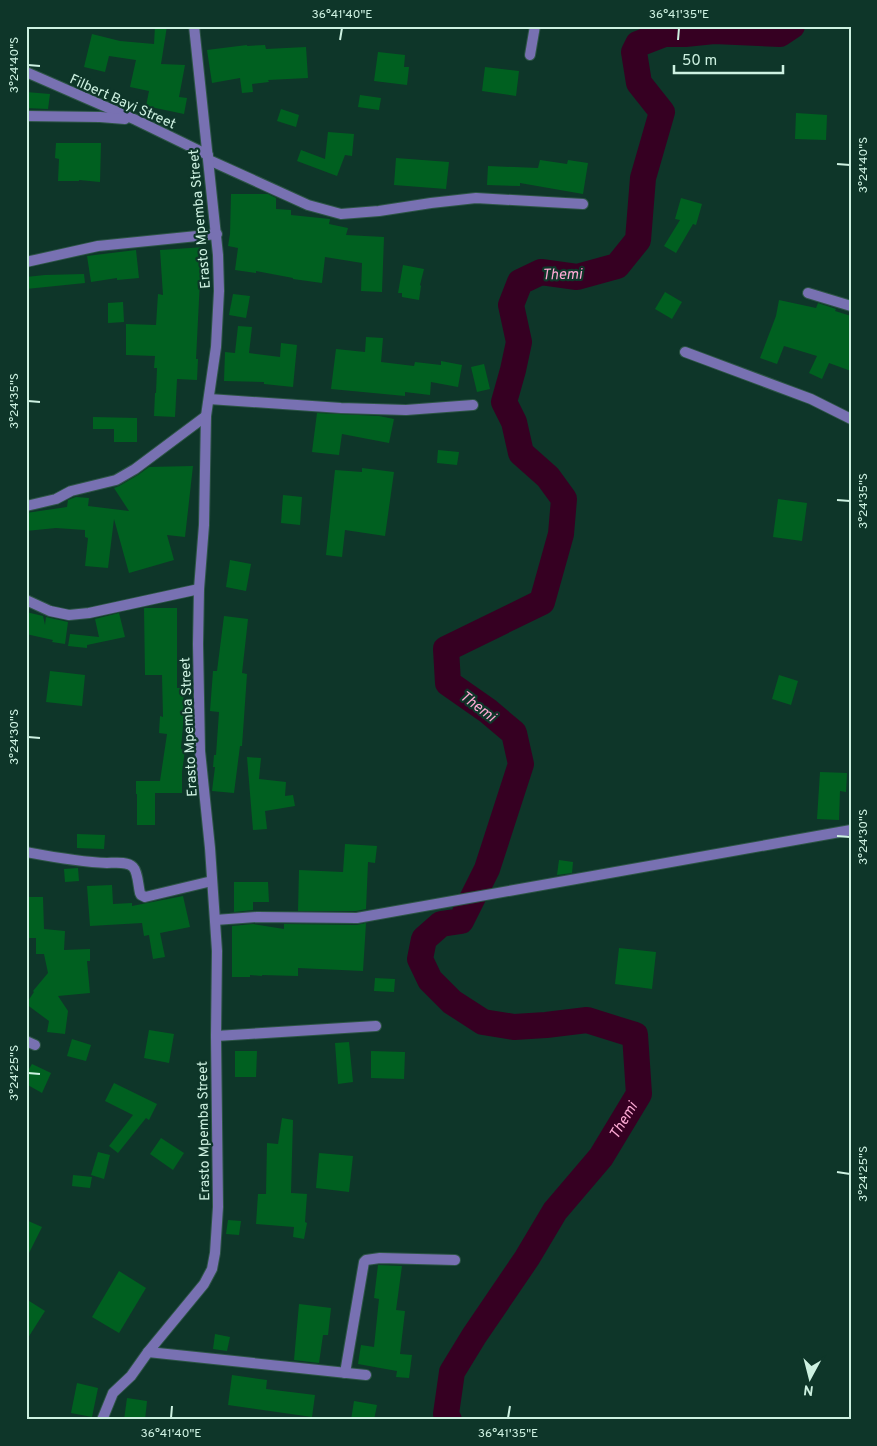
<svg xmlns="http://www.w3.org/2000/svg" width="877" height="1446" viewBox="0 0 877 1446" font-family="Overpass,sans-serif">
	<rect width="100%" height="100%" fill="#0e3629"/>
	<g fill="none" stroke-linecap="round" stroke-linejoin="round">
		<!-- river -->
		<path stroke="#360022" stroke-width="26" id="s1" d="M449,1420l-3,-6 6,-42 22,-36 53,-78 28,-47 46,-54 38,-63 -4,-59 -48,-15 -41,5 -32,2 -31,-5 -31,-20 -22,-22 -10,-21 4,-20 17,-15 20,-3 26,-52 34,-105 -7,-31 -26,-22 -40,-28 -2,-34 96,-47 19,-68 3,-35 -16,-22 -27,-24 -7,-31 -10,-20 9,-32 6,-28 -8,-37 9,-23 21,-10 36,5 40,-11 21,-26 5,-62 19,-66 -23,-29 -5,-31 4,-8 26,-10h21l29,-3 66,3 12,-8"/>
	</g>
	<!-- building -->
	<g fill="#006020">
		<polygon points="155,26 167,26 161,64 185,65 179,97 187,98 184,114 146,106 149,91 130,87 136,60 109,56 105,72 84,67 92,34 120,41 154,44"/>
		<polygon points="247,45 247,46 265,45 266,49 306,47 308,78 268,80 269,82 252,84 253,92 242,93 240,78 212,83 207,50"/>
		<polygon points="378,52 405,55 404,67 409,67 407,85 374,81"/>
		<polygon points="485,67 519,71 516,96 482,91"/>
		<polygon points="26,92 50,94 48,109 26,108"/>
		<polygon points="360,95 381,98 379,110 358,107"/>
		<polygon points="281,109 299,115 296,127 277,121"/>
		<polygon points="796,113 827,115 826,140 795,139"/>
		<polygon points="328,132 354,134 352,156 345,155 337,176 297,161 301,150 325,159"/>
		<polygon points="56,143 101,143 100,182 79,180 79,181 58,181 59,159 55,158"/>
		<polygon points="396,158 449,162 446,189 394,185"/>
		<polygon points="540,160 567,164 568,160 588,163 583,194 520,183 520,186 487,185 488,166 538,168"/>
		<polygon points="231,194 268,194 276,198 276,209 291,210 291,215 330,219 329,224 348,228 346,235 384,237 382,292 361,291 362,263 325,257 322,283 293,279 293,278 256,271 256,273 235,270 238,248 228,246 230,234"/>
		<polygon points="681,198 702,204 696,225 693,224 676,253 664,246 680,220 675,219"/>
		<polygon points="205,247 207,280 200,280 196,359 198,359 197,380 177,379 175,417 154,416 155,393 156,393 157,368 154,368 155,356 126,355 126,324 156,325 158,294 163,295 160,250"/>
		<polygon points="136,250 139,278 117,280 117,278 91,282 87,256"/>
		<polygon points="403,265 424,269 420,285 421,286 419,300 402,297 402,293 398,293"/>
		<polygon points="84,274 85,283 26,289 26,277 45,275"/>
		<polygon points="665,292 682,302 672,319 655,309"/>
		<polygon points="233,294 250,296 246,318 229,315"/>
		<polygon points="779,300 816,308 818,303 836,309 835,311 851,316 851,371 829,363 822,379 809,373 817,356 784,346 777,364 760,358 776,316"/>
		<polygon points="123,302 124,322 108,323 108,303"/>
		<polygon points="238,326 252,327 249,353 280,357 281,343 297,345 293,387 264,384 264,382 224,381 225,352 235,353"/>
		<polygon points="366,337 383,338 381,362 414,366 415,362 441,365 441,361 462,365 458,387 431,382 430,395 405,392 405,396 331,389 336,349 365,352"/>
		<polygon points="484,364 490,389 477,392 471,367"/>
		<polygon points="317,413 379,416 394,419 389,443 342,434 339,455 312,452"/>
		<polygon points="93,417 137,418 137,442 114,442 114,429 93,429"/>
		<polygon points="438,450 459,452 457,465 437,463"/>
		<polygon points="193,466 185,537 167,535 174,560 129,573 114,519 108,568 85,566 88,538 85,537 85,530 56,528 26,531 26,513 67,507 68,500 76,497 89,498 88,506 129,511 114,488 119,486 138,475 149,467"/>
		<polygon points="362,468 394,472 385,536 345,530 342,557 326,555 335,470 362,472"/>
		<polygon points="283,495 302,497 300,525 281,523"/>
		<polygon points="778,499 807,503 802,541 773,537"/>
		<polygon points="230,560 251,564 246,591 226,587"/>
		<polygon points="144,608 177,608 177,688 183,688 184,713 181,749 185,750 182,772 182,793 155,793 155,825 137,825 137,794 136,794 136,781 160,781 167,734 159,733 160,716 163,717 162,675 145,675"/>
		<polygon points="26,612 43,616 45,625 46,617 68,622 65,644 52,642 53,640 26,634"/>
		<polygon points="119,613 125,637 87,645 87,648 68,646 70,634 99,637 95,619"/>
		<polygon points="224,616 248,619 242,673 247,674 242,746 240,746 234,793 212,791 215,767 213,767 214,755 216,755 219,712 210,711 213,671 217,671"/>
		<polygon points="50,671 85,675 82,706 46,702"/>
		<polygon points="779,675 798,681 791,705 772,699"/>
		<polygon points="247,757 261,758 259,779 286,782 285,796 293,795 295,806 265,811 267,829 253,830"/>
		<polygon points="820,772 847,773 846,792 840,791 839,820 817,819"/>
		<polygon points="77,834 105,835 104,849 77,848"/>
		<polygon points="345,844 377,846 375,863 368,862 366,909 356,911 298,911 299,870 343,872"/>
		<polygon points="559,860 573,862 572,873 557,875"/>
		<polygon points="78,868 79,881 65,882 64,869"/>
		<polygon points="234,882 268,882 269,902 253,902 253,910 234,912"/>
		<polygon points="112,885 113,904 132,903 132,906 183,896 190,927 160,933 165,957 153,959 149,935 144,936 142,923 90,926 87,886"/>
		<polygon points="26,897 43,897 44,929 65,931 64,950 90,949 90,961 87,961 90,993 58,996 68,1011 65,1034 47,1032 49,1021 26,1004 34,992 33,991 48,973 44,954 36,954 36,938 26,938"/>
		<polygon points="366,923 363,971 298,968 298,976 262,975 262,976 250,975 250,977 232,977 232,926 253,924 284,929 284,924 357,925"/>
		<polygon points="619,948 656,952 652,989 615,984"/>
		<polygon points="375,978 395,979 394,992 374,991"/>
		<polygon points="149,1030 174,1034 169,1063 144,1058"/>
		<polygon points="72,1039 91,1045 86,1061 67,1056"/>
		<polygon points="349,1042 353,1082 338,1084 335,1043"/>
		<polygon points="235,1051 257,1051 256,1077 235,1077"/>
		<polygon points="371,1051 405,1052 404,1079 371,1078"/>
		<polygon points="32,1064 51,1073 42,1093 26,1084 26,1074"/>
		<polygon points="114,1083 157,1104 149,1120 146,1118 118,1153 109,1146 133,1115 105,1101"/>
		<polygon points="282,1118 293,1120 291,1193 307,1194 305,1222 307,1223 304,1239 293,1237 294,1227 256,1224 258,1194 266,1194 267,1143 278,1144"/>
		<polygon points="161,1138 184,1153 173,1170 150,1154"/>
		<polygon points="98,1152 110,1155 104,1179 91,1175"/>
		<polygon points="319,1153 353,1156 349,1192 316,1188"/>
		<polygon points="73,1175 92,1177 90,1188 72,1186"/>
		<polygon points="26,1220 42,1227 26,1259"/>
		<polygon points="228,1220 241,1221 239,1235 226,1234"/>
		<polygon points="378,1265 402,1266 396,1310 405,1311 400,1354 412,1355 409,1378 396,1377 397,1371 358,1364 361,1345 374,1347 379,1299 374,1298"/>
		<polygon points="119,1271 146,1288 119,1333 92,1317"/>
		<polygon points="26,1299 45,1311 26,1341"/>
		<polygon points="299,1304 331,1308 328,1335 323,1335 319,1363 294,1360"/>
		<polygon points="215,1334 230,1337 227,1351 213,1349"/>
		<polygon points="232,1375 267,1380 266,1389 315,1395 312,1417 228,1405"/>
		<polygon points="77,1383 98,1388 92,1417 71,1413"/>
		<polygon points="127,1398 147,1401 145,1420 124,1420"/>
		<polygon points="354,1401 377,1405 374,1420 351,1420"/>
	</g>
	<g fill="none" stroke-linecap="round" stroke-linejoin="round">
		<defs>
			<g id="minor">
				<polyline points="530,55 535,26"/>
				<polyline points="26,72 136,120 208,155"/>
				<polyline points="26,116 100,117 125,119"/>
				<polyline points="209,160 308,205 341,214 379,211 431,203 476,198 583,204"/>
				<polyline points="26,262 98,246 217,234"/>
				<polyline points="808,293 851,306"/>
				<polyline points="685,352 811,399 851,419"/>
				<polyline points="209,399 341,408 406,410 473,405"/>
				<polyline points="26,506 56,499 71,491 116,480 135,469 206,416"/>
				<polyline points="26,600 50,611 69,615 89,613 199,589"/>
				<path d="M26,852c27,5 53,10 81,11 7,0 20,-2 26,4 5,5 5,18 7,26l1,2 4,2 67,-16"/>
				<polyline points="215,920 257,917 357,918 851,830"/>
				<polyline points="216,1036 376,1026"/>
				<polyline points="26,1041 35,1045"/>
				<polyline points="148,1352 366,1375"/>
				<polyline points="345,1373 364,1262 366,1260 380,1258 455,1260"/>
				<polyline points="102,1420 113,1393 131,1376 148,1352 204,1284 212,1269 215,1253 218,1207 216,1036 217,951 210,848 200,751 198,644 199,589 204,525 206,416 216,347 219,291 218,255 194,26"/>
			</g>
		</defs>
		<!-- minor casing -->
		<use href="#minor" stroke="#2d5446" stroke-width="12"/>
		<!-- minor -->
		<use href="#minor" stroke="#7871b2" stroke-width="10"/>
	</g>
	<!-- ticks -->
	<path fill="none" stroke="#cdf1e1" stroke-width="2" d="M340,40l2,-12M678,40l1,-12M28,65l12,1M837,164l13,1M28,401l12,1M837,500l13,1M28,737l12,1M837,836l13,1M28,1073l12,1M837,1172l13,2M171,1418l1,-12M508,1418l2,-12"/>
	<g text-anchor="middle" stroke-width="4.5" stroke-linejoin="round" paint-order="stroke">
		<!-- street labels -->
		<g font-size="14" fill="#cdf1e1" stroke="#0e3629">
			<text transform="translate(123 101) rotate(24)" y="5">Filbert Bayi Street</text>
			<text transform="translate(199 219) rotate(-95)" y="5">Erasto Mpemba Street</text>
			<text transform="translate(188 727) rotate(-93)" y="5">Erasto Mpemba Street</text>
			<text transform="translate(203 1131) rotate(-91)" y="5">Erasto Mpemba Street</text>
		</g>
		<!-- water labels -->
		<g font-size="15" font-style="italic" fill="#fda9d4" stroke="#0e3629">
			<text transform="translate(562 274) rotate(-1)" y="5">Themi</text>
			<text transform="translate(478 706) rotate(37)" y="5">Themi</text>
			<text dy="5" stroke="none"><textPath href="#s1" startOffset="354">Themi</textPath></text>
		</g>
	</g>
	<!-- border -->
	<rect width="877" height="1446" fill="none" stroke="#0e3629" stroke-width="55"/>
	<!-- north arrow -->
	<g transform="translate(810 1378) rotate(187)" stroke="#0e3629" stroke-width="4" paint-order="stroke">
	<path d="M0-4L9 19L0 12L-9 19Z" fill="#cdf1e1"/>
	<text y="-8" font-size="14" font-weight="bold" text-anchor="middle" fill="#cdf1e1">N</text>
	</g>
	<!-- scale -->
	<path d="M674 65v8h109v-8" fill="none" stroke="#cdf1e1" stroke-width="2.5"/>
	<text x="682" y="65" font-size="15" fill="#cdf1e1" stroke="#0e3629" stroke-width="4" paint-order="stroke">50 m</text>
	<rect x="28" y="28" width="822" height="1390" fill="none" stroke="#cdf1e1" stroke-width="2"/>
	<g font-size="12" text-anchor="middle" fill="#cdf1e1">
		<text x="342" y="18">36°41'40"E</text>
		<text x="679" y="18">36°41'35"E</text>
		<text transform="translate(14 65) rotate(-90)" y="4">3°24'40"S</text>
		<text transform="translate(863 165) rotate(-90)" y="4">3°24'40"S</text>
		<text transform="translate(14 401) rotate(-90)" y="4">3°24'35"S</text>
		<text transform="translate(863 501) rotate(-90)" y="4">3°24'35"S</text>
		<text transform="translate(14 737) rotate(-90)" y="4">3°24'30"S</text>
		<text transform="translate(863 837) rotate(-90)" y="4">3°24'30"S</text>
		<text transform="translate(14 1073) rotate(-90)" y="4">3°24'25"S</text>
		<text transform="translate(863 1174) rotate(-90)" y="4">3°24'25"S</text>
		<text x="171" y="1437">36°41'40"E</text>
		<text x="508" y="1437">36°41'35"E</text>
	</g>
</svg>
